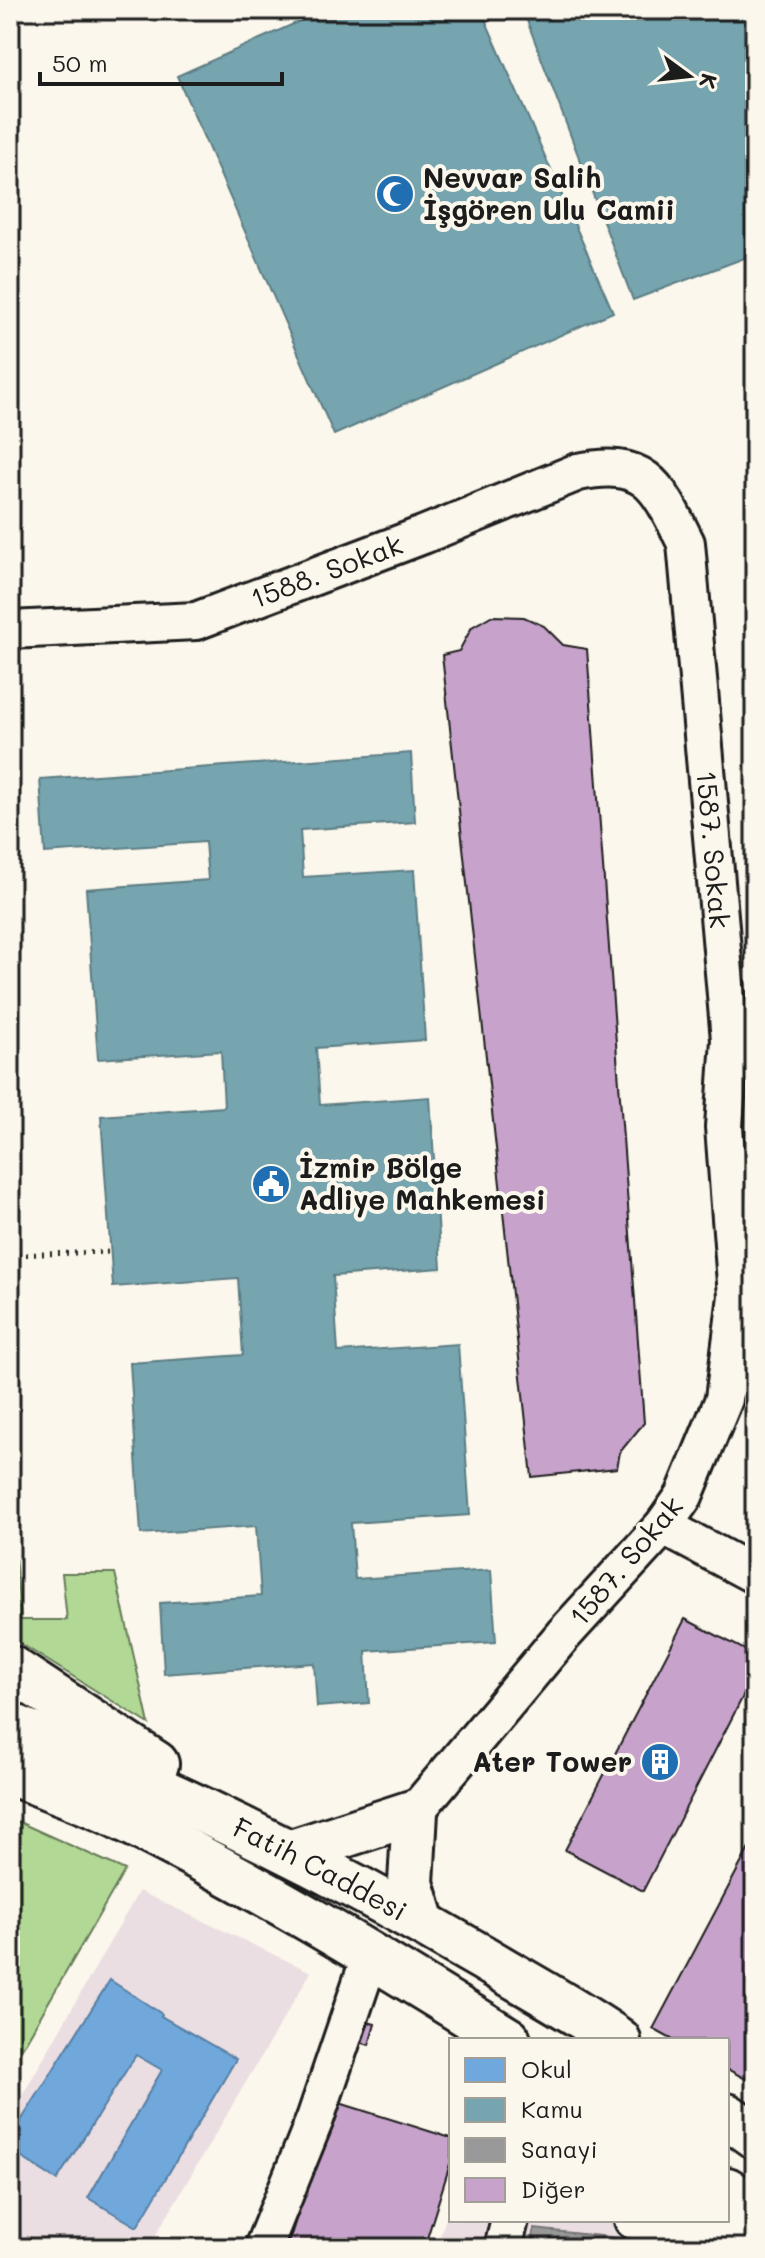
<svg xmlns="http://www.w3.org/2000/svg" width="765" height="2258" viewBox="0 0 765 2258" font-family="Mali,sans-serif">
	<rect width="100%" height="100%" fill="#fbf7ec"/>
	<filter id="ink" filterUnits="userSpaceOnUse"><feTurbulence type="fractalNoise" baseFrequency=".0125" numOctaves="2"/><feDisplacementMap in="SourceGraphic" scale="16" xChannelSelector="R" yChannelSelector="G"/><feConvolveMatrix kernelMatrix="1 2 1 2 8 2 1 2 1" color-interpolation-filters="sRGB"/></filter>
	<g filter="url(#ink)">
		<!-- built -->
		<g fill="#ebdee2">
			<polygon points="139,1891 311,1972 148,2248 89,2248 10,2238 10,2117"/>
			<polygon points="451,2203 451,2220 706,2220 745,2248 436,2248"/>
		</g>
		<!-- green -->
		<g fill="#b1d995" stroke="#667a58" stroke-width="2">
			<polygon points="10,1504 21,1620 67,1620 62,1573 115,1573 149,1724 10,1637"/>
			<polygon points="10,1818 125,1870 10,2069"/>
		</g>
		<!-- schools -->
		<polygon fill="#6fa8dc" stroke="#567ea2" stroke-width="2" points="110,1980 162,2014 161,2016 236,2059 137,2227 88,2198 162,2070 136,2055 57,2180 10,2150 10,2138"/>
		<!-- public -->
		<g fill="#76a5af" stroke="#5b7c83" stroke-width="2">
			<polygon points="325,10 481,10 613,312 334,435 177,76"/>
			<polygon points="523,10 755,10 755,254 633,300"/>
			<polygon points="411,753 415,822 300,830 303,877 414,870 425,1040 316,1048 320,1105 430,1097 441,1268 333,1276 338,1352 458,1344 470,1515 351,1523 355,1579 491,1570 496,1642 366,1651 369,1703 317,1707 314,1663 164,1674 160,1603 261,1596 256,1526 141,1534 130,1363 243,1355 238,1278 113,1287 101,1116 224,1107 221,1051 98,1059 86,889 208,880 205,842 45,853 40,779"/>
		</g>
		<!-- industry -->
		<polygon fill="#999" stroke="#747474" stroke-width="2" points="534,2229 714,2248 532,2248"/>
		<!-- building -->
		<g fill="#c7a3cc" stroke="#1c1c1c" stroke-width="2">
			<polygon points="491,616 524,617 544,626 563,645 587,649 644,1423 620,1452 617,1468 532,1477 442,655 459,651 472,627"/>
			<polygon points="685,1619 755,1655 755,1673 643,1891 565,1850"/>
			<polygon points="755,1837 755,2084 727,2069 727,2040 673,2040 653,2029"/>
			<polygon points="360,2020 375,2024 369,2045 354,2040"/>
			<polygon points="333,2101 451,2138 451,2161 424,2248 385,2248 372,2244 370,2248 287,2248"/>
		</g>
		<g fill="none" stroke-linecap="round" stroke-linejoin="round">
			<defs>
				<g id="minor">
					<path id="s1" d="M10,630l186,-9 227,-86 155,-63c70,-14 80,15 108,71l44,497 -6,87 13,169 -13,103 -40,97 -21,30 -99,108 -149,178"/>
					<polyline points="663,1526 755,1575"/>
					<polyline points="633,2220 736,2231 755,2227"/>
					<polyline points="263,2248 315,2119 371,1954"/>
					<polyline points="503,2248 510,2220"/>
				</g>
				<g id="major">
					<polyline points="10,1668 156,1764"/>
					<path id="s2" d="M10,1725c163,67 321,144 473,233 45,27 92,52 135,82"/>
					<path d="M10,1772c34,14 69,26 102,41 137,67 267,146 396,227"/>
					<polyline points="292,1852 415,1812 411,1883 423,1923"/>
					<polyline points="727,2116 755,2136"/>
					<polyline points="727,2190 755,2210"/>
				</g>
			</defs>
			<!-- minor casing -->
			<use href="#minor" stroke="#1c1c1c" stroke-width="42"/>
			<!-- major casing -->
			<use href="#major" stroke="#1c1c1c" stroke-width="50"/>
			<!-- path -->
			<polyline stroke="#1c1c1c" stroke-width="5" stroke-dasharray="2 6" stroke-linecap="butt" points="10,1255 111,1252"/>
			<!-- minor -->
			<use href="#minor" stroke="#fbf7ec" stroke-width="36"/>
			<!-- major -->
			<use href="#major" stroke="#fbf7ec" stroke-width="44"/>
		</g>
	</g>
	<!-- icons -->
	<defs>
		<symbol id="mosque-disc" viewBox="-11 -11 22 22"><circle r="9.5" fill="#1f6fb2" stroke="#fbf7ec"/><path d="M3.5-4.9A6 6 0 1 0 3.5 4.9A5 5 0 1 1 3.5-4.9Z" fill="#fff"/></symbol>
		<symbol id="civic-disc" viewBox="-11 -11 22 22"><circle r="9.5" fill="#1f6fb2" stroke="#fbf7ec"/><path d="M-.6-6.5H3V-4.5H.6V-3L4-1V1h2V6H-6V1h2V-1L-.6-3ZM-1.2 2.5V6h2.4V2.5Z" fill="#fff"/></symbol>
		<symbol id="building-disc" viewBox="-11 -11 22 22"><circle r="9.5" fill="#1f6fb2" stroke="#fbf7ec"/><path d="M-4-6H4V6H1V3H-1V6H-4ZM-2.5-4.3h1.7v1.8h-1.7ZM.8-4.3h1.7v1.8H.8ZM-2.5-1h1.7V.8h-1.7ZM.8-1h1.7V.8H.8Z" fill="#fff"/></symbol>
	</defs>
	<g fill-rule="evenodd">
		<use href="#mosque-disc" x="373" y="172" width="44" height="44"/>
		<use href="#civic-disc" x="249" y="1162" width="44" height="44"/>
		<use href="#building-disc" x="638" y="1740" width="44" height="44"/>
	</g>
	<g text-anchor="middle" stroke-width="8" stroke-linejoin="round" paint-order="stroke">
		<!-- poi labels -->
		<g font-size="28" font-weight="bold" fill="#1c1c1c" stroke="#fbf7ec" text-anchor="start">
			<text x="423" y="188">Nevvar Salih<tspan x="423" dy="32">İşgören Ulu Camii</tspan></text>
			<text x="299" y="1178">İzmir Bölge<tspan x="299" dy="32">Adliye Mahkemesi</tspan></text>
			<text x="632" y="1772" text-anchor="end">Ater Tower</text>
		</g>
		<!-- street labels -->
		<g font-size="28" fill="#1c1c1c" stroke="#fbf7ec">
			<text dy="10" stroke="none"><textPath href="#s1" startOffset="326">1588. Sokak</textPath></text>
			<text dy="10" stroke="none"><textPath href="#s1" startOffset="1050">1587. Sokak</textPath></text>
			<text transform="translate(626 1561) rotate(-50)" y="10">1587. Sokak</text>
			<text dy="10" stroke="none"><textPath href="#s2" startOffset="342">Fatih Caddesi</textPath></text>
		</g>
	</g>
	<!-- margin -->
	<rect width="765" height="2258" fill="none" stroke="#fbf7ec" stroke-width="40"/>
	<rect x="20" y="20" width="725" height="2218" fill="none" stroke="#1c1c1c" stroke-width="3" filter="url(#ink)"/>
	<!-- legend -->
	<rect x="449" y="2038" width="280" height="184" fill="#fbf7ec" stroke="#a29f99" stroke-width="2"/>
	<rect x="465" y="2058" width="40" height="24" fill="#6fa8dc" stroke="#a29f99" stroke-width="2"/>
	<text x="521" y="2078" font-size="24" fill="#1c1c1c">Okul</text>
	<rect x="465" y="2098" width="40" height="24" fill="#76a5af" stroke="#a29f99" stroke-width="2"/>
	<text x="521" y="2118" font-size="24" fill="#1c1c1c">Kamu</text>
	<rect x="465" y="2138" width="40" height="24" fill="#999999" stroke="#a29f99" stroke-width="2"/>
	<text x="521" y="2158" font-size="24" fill="#1c1c1c">Sanayi</text>
	<rect x="465" y="2178" width="40" height="24" fill="#c7a3cc" stroke="#a29f99" stroke-width="2"/>
	<text x="521" y="2198" font-size="24" fill="#1c1c1c">Diğer</text>
	<!-- north arrow -->
	<g transform="translate(689 76) rotate(105)" stroke="#fbf7ec" stroke-width="6" paint-order="stroke">
	<path d="M0-6L14 30L0 20L-14 30Z" fill="#1c1c1c"/>
	<text y="-12" font-size="22" font-weight="bold" text-anchor="middle" fill="#1c1c1c">K</text>
	</g>
	<!-- scale -->
	<path d="M40 72v12h242v-12" fill="none" stroke="#1c1c1c" stroke-width="4"/>
	<text x="52" y="72" font-size="24" fill="#1c1c1c" stroke="#fbf7ec" stroke-width="6" paint-order="stroke">50 m</text>
</svg>
